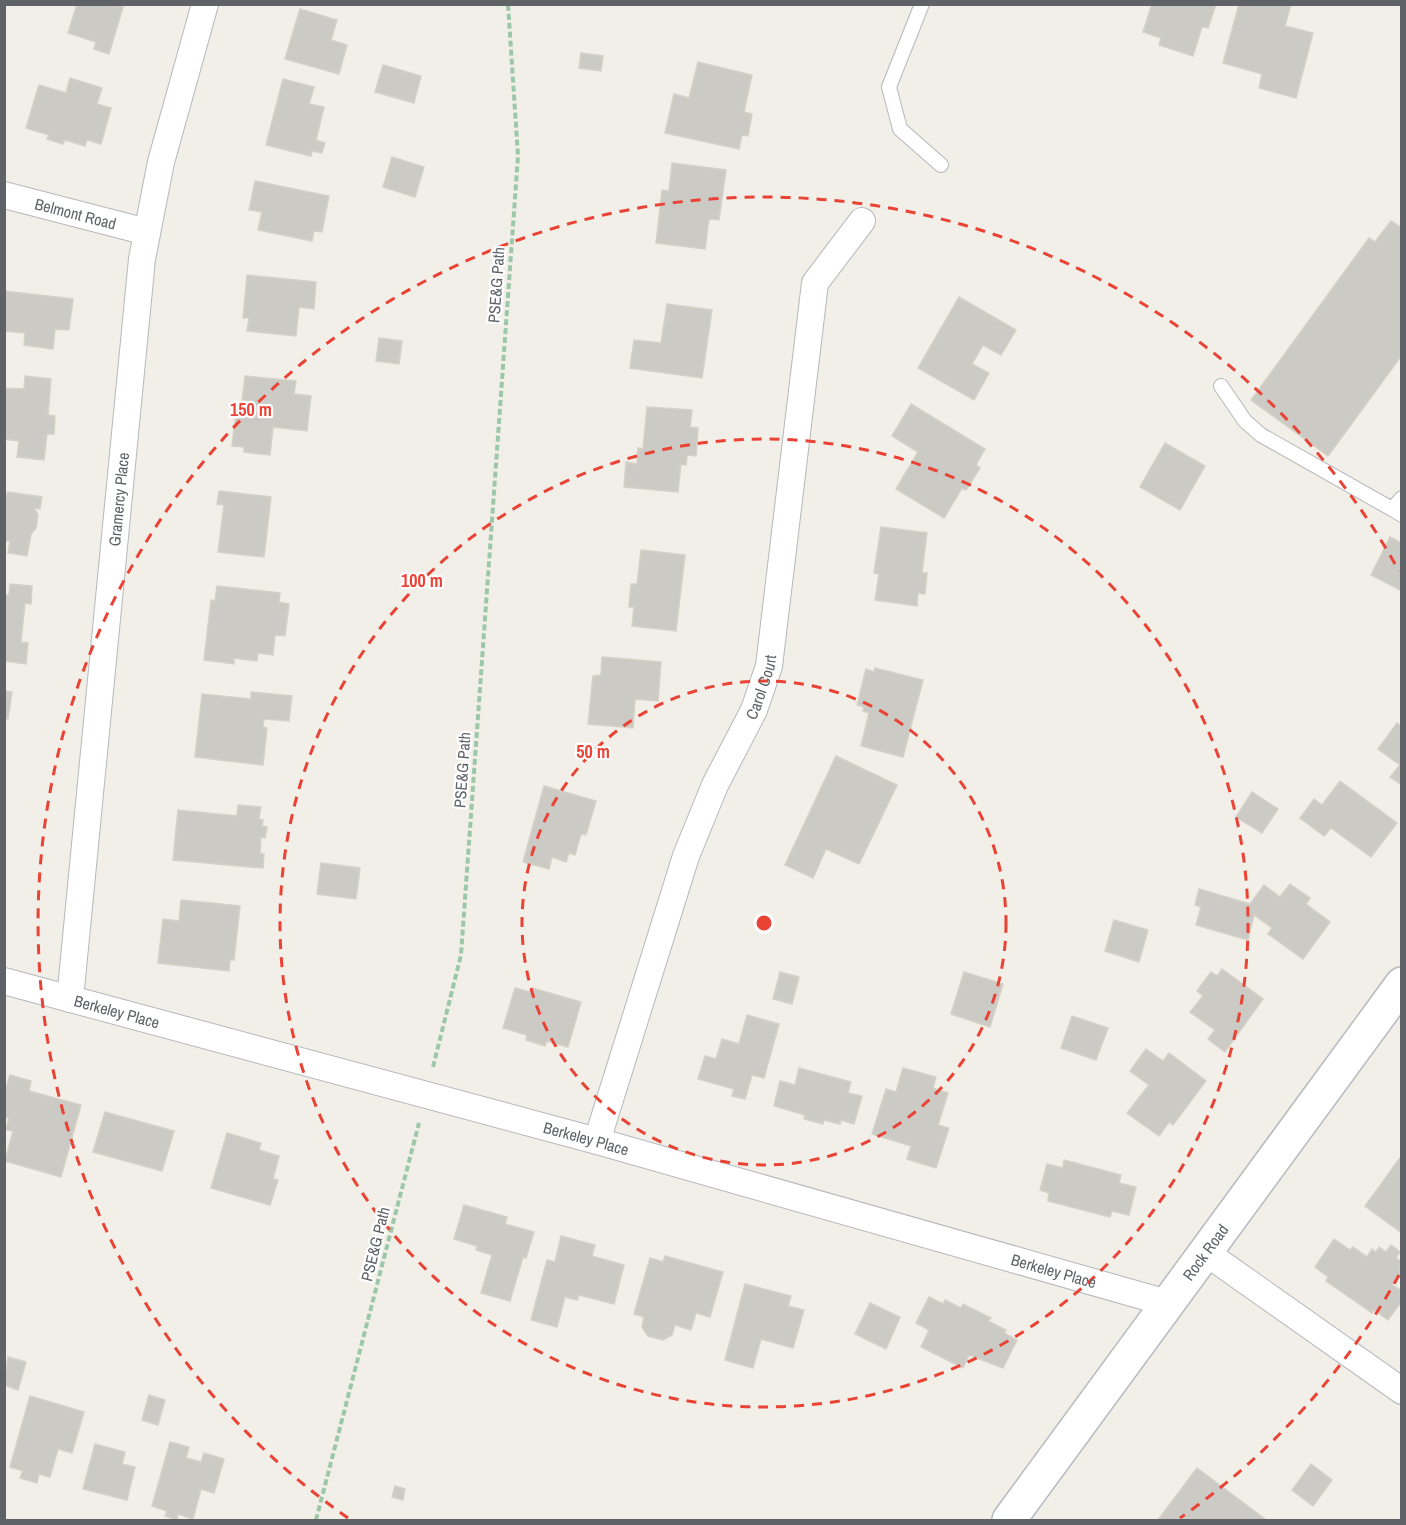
<svg xmlns="http://www.w3.org/2000/svg" width="1406" height="1525" viewBox="0 0 1406 1525" font-family="'Archivo Narrow',sans-serif">
	<rect width="100%" height="100%" fill="#f1efe8"/>
	<!-- building -->
	<g fill="#cccac5" stroke="#d6d1c6" stroke-width="1.5">
		<polygon points="77,4 114,4 123,7 109,54 94,49 96,42 68,33"/>
		<polygon points="1152,4 1216,4 1208,28 1202,27 1193,56 1159,45 1161,38 1143,32"/>
		<polygon points="1239,4 1291,4 1285,26 1313,33 1296,98 1259,88 1262,74 1223,63"/>
		<polygon points="300,9 337,20 331,40 347,45 339,74 285,59"/>
		<polygon points="581,53 603,56 601,71 579,68"/>
		<polygon points="698,62 752,75 744,112 752,114 748,136 742,135 739,149 665,133 674,94 689,98"/>
		<polygon points="383,65 421,76 414,103 375,92"/>
		<polygon points="70,78 102,88 97,104 111,108 101,144 87,140 85,146 65,140 63,144 47,139 49,135 26,128 39,85 66,93"/>
		<polygon points="283,79 314,87 309,104 324,107 316,140 325,143 322,153 312,151 311,156 266,145"/>
		<polygon points="392,157 424,167 415,197 383,187"/>
		<polygon points="672,163 726,170 719,220 709,219 705,249 656,243 662,190 669,191"/>
		<polygon points="255,181 329,196 322,232 314,231 312,241 258,230 262,212 249,210"/>
		<polygon points="1391,221 1402,228 1402,355 1328,456 1251,400 1369,238 1375,242"/>
		<polygon points="247,275 316,282 314,309 299,307 296,336 247,331 249,318 243,318"/>
		<polygon points="4,291 73,299 69,330 55,329 53,349 24,345 25,333 4,331"/>
		<polygon points="959,297 1016,330 1001,355 983,345 972,364 989,373 974,400 918,368"/>
		<polygon points="667,304 712,310 702,378 630,368 634,340 661,343"/>
		<polygon points="379,338 402,341 399,364 376,361"/>
		<polygon points="25,376 51,379 48,415 55,416 54,434 47,434 44,460 17,457 19,441 4,439 4,388 24,389"/>
		<polygon points="245,376 296,381 294,394 311,396 307,431 273,427 270,455 244,452 244,447 232,446 236,411 241,411"/>
		<polygon points="911,404 985,449 976,465 980,468 966,490 962,488 944,518 896,489 918,452 892,436"/>
		<polygon points="647,407 692,410 690,427 698,428 696,456 687,455 686,465 681,464 678,492 624,487 626,462 637,464 638,448 643,449"/>
		<polygon points="1165,443 1205,466 1180,510 1140,487"/>
		<polygon points="219,491 271,497 264,557 218,552 224,505 217,504"/>
		<polygon points="8,492 42,497 40,509 34,508 38,515 36,528 31,534 27,556 8,553 10,541 4,541 4,502"/>
		<polygon points="881,527 927,533 922,573 927,573 925,594 918,593 917,606 875,600 879,574 874,573"/>
		<polygon points="1390,537 1402,543 1402,591 1371,575"/>
		<polygon points="641,550 685,555 676,631 632,626 634,607 629,607 631,584 637,584"/>
		<polygon points="10,584 32,586 31,604 25,603 21,642 28,643 26,664 4,661 4,595 9,595"/>
		<polygon points="217,586 280,593 279,602 289,604 285,636 275,635 273,655 258,653 257,661 234,658 234,664 204,660 211,600 215,601"/>
		<polygon points="602,657 661,662 658,701 635,699 633,728 588,724 593,676 601,675"/>
		<polygon points="875,668 923,680 903,757 861,746 869,713 863,711 864,707 857,705 866,669 874,672"/>
		<polygon points="4,691 12,692 8,719 4,718"/>
		<polygon points="251,692 292,696 289,721 264,719 263,727 267,728 263,765 195,757 202,694 251,699"/>
		<polygon points="1397,723 1402,727 1402,785 1390,777 1400,765 1378,749"/>
		<polygon points="836,756 897,785 859,864 826,849 813,878 785,865"/>
		<polygon points="1340,781 1397,823 1371,857 1331,828 1324,836 1300,818 1314,799 1322,805"/>
		<polygon points="544,786 596,801 586,835 581,834 575,855 569,853 566,862 552,857 549,869 523,862"/>
		<polygon points="1252,792 1278,809 1262,833 1236,817"/>
		<polygon points="238,805 261,807 259,819 263,820 262,826 267,827 265,838 261,837 260,853 264,854 263,868 173,860 178,810 237,816"/>
		<polygon points="321,863 360,868 356,899 317,894"/>
		<polygon points="1290,884 1310,898 1306,904 1330,922 1303,959 1268,934 1272,928 1254,915 1248,940 1196,925 1201,907 1195,905 1199,889 1250,904 1264,885 1280,897"/>
		<polygon points="181,900 240,906 234,960 230,960 229,971 158,963 163,919 179,921"/>
		<polygon points="1114,920 1148,930 1139,962 1105,951"/>
		<polygon points="1222,969 1263,999 1225,1052 1208,1039 1215,1030 1190,1012 1203,996 1197,991 1211,972 1217,976"/>
		<polygon points="780,972 799,977 792,1004 773,999"/>
		<polygon points="964,972 1003,984 990,1027 951,1014"/>
		<polygon points="515,988 530,992 532,988 581,1002 568,1047 547,1041 545,1046 526,1040 527,1035 503,1028"/>
		<polygon points="747,1015 779,1024 764,1078 752,1075 745,1099 732,1096 734,1089 698,1079 705,1056 716,1059 722,1039 739,1044"/>
		<polygon points="1072,1016 1108,1028 1096,1060 1061,1048"/>
		<polygon points="1146,1049 1163,1061 1169,1053 1206,1081 1173,1125 1169,1122 1159,1136 1127,1113 1149,1085 1130,1071"/>
		<polygon points="799,1068 851,1082 848,1093 862,1096 854,1124 841,1120 840,1124 824,1120 823,1124 804,1119 805,1115 774,1106 780,1081 795,1085"/>
		<polygon points="903,1068 936,1077 933,1088 948,1093 938,1125 949,1128 936,1168 907,1159 911,1146 872,1134 886,1089 896,1092"/>
		<polygon points="10,1075 31,1081 29,1091 81,1105 61,1177 5,1161 13,1131 6,1130 9,1118 4,1117 4,1094"/>
		<polygon points="105,1112 174,1131 162,1171 93,1152"/>
		<polygon points="227,1133 261,1143 259,1150 279,1156 273,1179 278,1180 270,1205 211,1188"/>
		<polygon points="1402,1155 1402,1233 1365,1206"/>
		<polygon points="1064,1160 1121,1175 1119,1183 1136,1187 1129,1215 1112,1211 1110,1217 1048,1201 1049,1193 1040,1190 1047,1164 1063,1168"/>
		<polygon points="464,1205 507,1217 505,1224 534,1232 526,1258 523,1257 510,1301 481,1293 492,1255 476,1250 477,1246 454,1239"/>
		<polygon points="561,1236 595,1245 592,1256 624,1265 614,1304 579,1295 577,1300 565,1297 557,1327 531,1320 547,1260 555,1262"/>
		<polygon points="1334,1239 1350,1250 1353,1247 1367,1257 1372,1249 1376,1252 1379,1247 1386,1252 1391,1245 1400,1252 1396,1258 1402,1262 1399,1270 1402,1272 1392,1285 1402,1291 1402,1301 1388,1320 1374,1310 1372,1313 1326,1281 1328,1277 1315,1267"/>
		<polygon points="665,1256 723,1272 710,1317 696,1313 691,1330 675,1325 672,1335 663,1340 648,1336 642,1327 644,1317 634,1314 650,1258 663,1262"/>
		<polygon points="745,1284 791,1296 788,1306 804,1310 793,1348 761,1339 753,1368 725,1360"/>
		<polygon points="929,1297 943,1304 945,1300 961,1308 963,1304 991,1318 988,1321 1006,1330 1004,1333 1017,1340 1003,1368 969,1355 963,1368 921,1347 929,1330 916,1323"/>
		<polygon points="870,1303 900,1317 886,1349 855,1334"/>
		<polygon points="8,1357 26,1362 18,1390 4,1385"/>
		<polygon points="149,1395 165,1400 158,1425 142,1420"/>
		<polygon points="30,1396 84,1412 72,1453 58,1449 50,1477 39,1474 37,1483 20,1478 23,1471 10,1467"/>
		<polygon points="170,1442 189,1447 186,1458 201,1462 204,1453 224,1459 214,1493 201,1489 193,1519 178,1514 177,1520 165,1516 167,1511 152,1506"/>
		<polygon points="95,1444 125,1452 122,1464 135,1467 127,1500 83,1489"/>
		<polygon points="1311,1464 1332,1480 1313,1506 1292,1490"/>
		<polygon points="1197,1468 1265,1519 1264,1520 1158,1520"/>
		<polygon points="395,1486 405,1489 403,1500 392,1497"/>
	</g>
	<g fill="none" stroke-linecap="round" stroke-linejoin="round">
		<defs>
			<g id="lane">
				<polyline points="922,4 889,87 900,129 941,165"/>
				<polyline points="1221,386 1245,421 1261,435 1392,509"/>
				<polyline points="1402,498 1392,509 1402,515"/>
			</g>
			<g id="street">
				<path id="s1" d="M4,195l143,37"/>
				<path id="s2" d="M4,981l593,160 570,162"/>
				<path id="s3" d="M70,999l72,-740 19,-97 44,-158"/>
				<path id="s4" d="M597,1141l89,-285 29,-71 39,-75 15,-44 46,-383 47,-62"/>
				<polyline points="1205,1252 1402,1391"/>
			</g>
			<g id="secondary">
				<path id="s5" d="M1009,1520l393,-536"/>
			</g>
		</defs>
		<!-- lane casing -->
		<use href="#lane" stroke="#b5b8bc" stroke-width="16"/>
		<!-- street casing -->
		<use href="#street" stroke="#b5b8bc" stroke-width="28"/>
		<!-- secondary casing -->
		<use href="#secondary" stroke="#b6babf" stroke-width="36"/>
		<!-- path -->
		<g stroke="#9cc7a9" stroke-width="4" stroke-dasharray="6 3" stroke-linecap="butt">
			<polyline points="433,1067 461,955 518,156 508,4"/>
			<polyline points="316,1520 419,1123"/>
		</g>
		<!-- lane -->
		<use href="#lane" stroke="#fff" stroke-width="14"/>
		<!-- street -->
		<use href="#street" stroke="#fff" stroke-width="26"/>
		<!-- secondary -->
		<use href="#secondary" stroke="#fff" stroke-width="33"/>
	</g>
	<!-- distance rings -->
	<g fill="none" stroke="#ea4335" stroke-width="3" stroke-dasharray="10 8">
		<circle cx="764" cy="923" r="242"/>
		<circle cx="764" cy="923" r="484"/>
		<path d="M1399 1275A726 726 0 0 1 1180 1518M348 1518A726 726 0 1 1 1399 571"/>
	</g>
	<g text-anchor="middle" stroke-width="4.5" stroke-linejoin="round" paint-order="stroke">
		<!-- street labels -->
		<g font-size="16" fill="#5f6368" stroke="#fff">
			<text dy="6" stroke="none"><textPath href="#s1" startOffset="74">Belmont Road</textPath></text>
			<text transform="translate(496 285) rotate(-86)" y="6">PSE&amp;G Path</text>
			<text dy="6" stroke="none"><textPath href="#s3" startOffset="502">Gramercy Place</textPath></text>
			<text dy="6" stroke="none"><textPath href="#s4" startOffset="484">Carol Court</textPath></text>
			<text transform="translate(462 770) rotate(-86)" y="6">PSE&amp;G Path</text>
			<text dy="6" stroke="none"><textPath href="#s2" startOffset="117">Berkeley Place</textPath></text>
			<text dy="6" stroke="none"><textPath href="#s2" startOffset="603">Berkeley Place</textPath></text>
			<text transform="translate(375 1244) rotate(-76)" y="6">PSE&amp;G Path</text>
			<text dy="6" stroke="none"><textPath href="#s5" startOffset="332">Rock Road</textPath></text>
			<text dy="6" stroke="none"><textPath href="#s2" startOffset="1089">Berkeley Place</textPath></text>
		</g>
	</g>
	<circle cx="764" cy="923" r="9" fill="#ea4335" stroke="#fff" stroke-width="3"/>
	<g font-size="18" text-anchor="middle" font-weight="bold" fill="#ea4335" stroke="#fff" stroke-width="4.5" stroke-linejoin="round" paint-order="stroke">
		<text x="251" y="416">150 m</text>
		<text x="422" y="587">100 m</text>
		<text x="593" y="758">50 m</text>
	</g>
	<!-- border -->
	<rect width="1406" height="1525" fill="none" stroke="#5f6368" stroke-width="12"/>
</svg>
